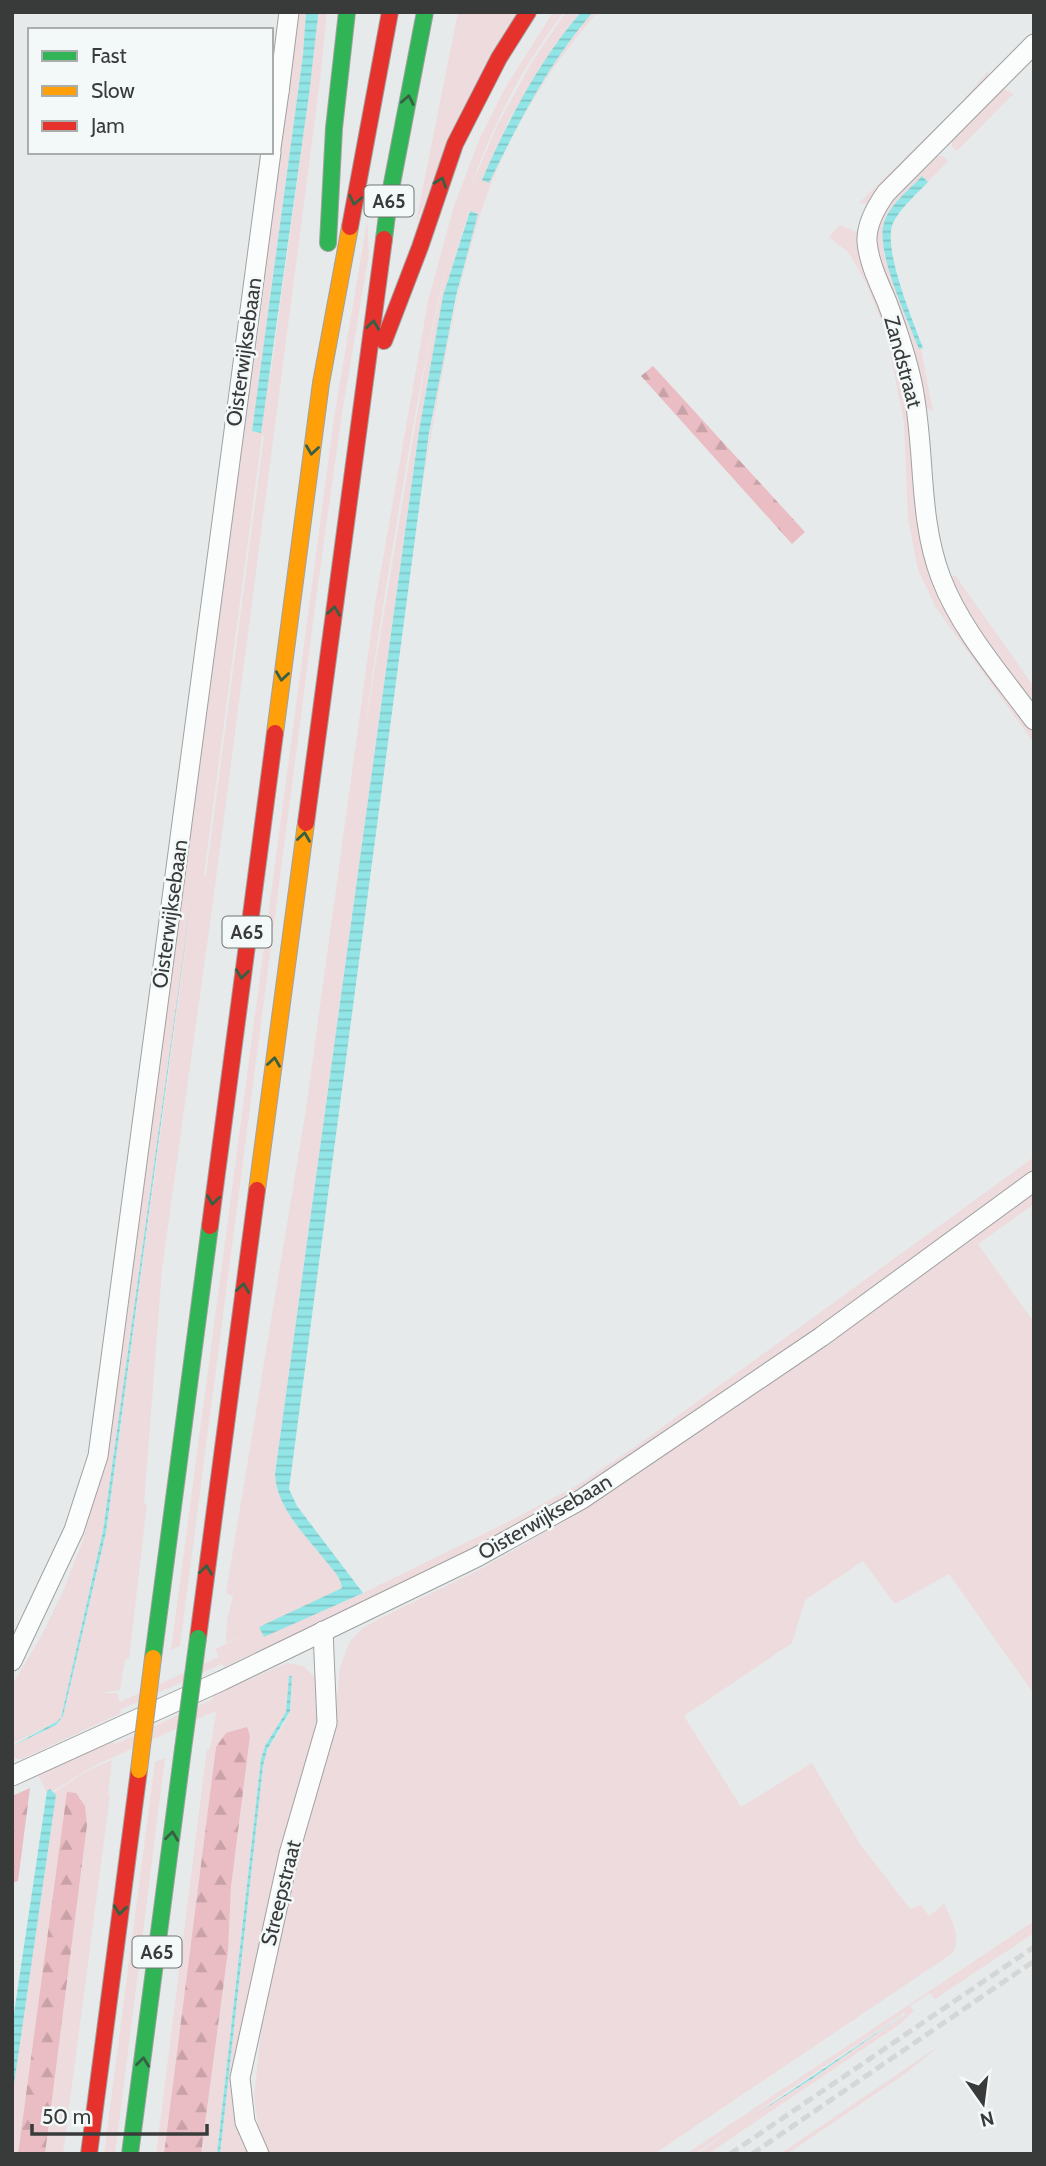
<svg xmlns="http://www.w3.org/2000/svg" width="1046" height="2166" viewBox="0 0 1046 2166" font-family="Cabin,sans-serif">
	<defs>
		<pattern id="forest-firs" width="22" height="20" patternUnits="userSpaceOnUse" patternTransform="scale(1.75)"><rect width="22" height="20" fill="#eabcc3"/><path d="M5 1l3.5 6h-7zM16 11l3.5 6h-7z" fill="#c9a2a8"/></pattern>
		<pattern id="water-rules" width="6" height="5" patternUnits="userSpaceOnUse" patternTransform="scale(1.75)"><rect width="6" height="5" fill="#92e5e6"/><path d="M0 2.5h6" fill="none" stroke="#7fc5c6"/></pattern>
	</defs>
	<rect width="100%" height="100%" fill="#e7eaea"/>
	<!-- grass -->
	<g fill="#eedbdd" fill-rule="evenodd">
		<path d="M297,12h9l-3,43 -51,376 19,-60 38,-276 9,-83h9l-7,68 -106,814 -52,375 -18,234 3,1 -2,17 -16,138h-4l-5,31 -19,3h16l3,9 99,-45 -4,-8 35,-16 -24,10 1,-23 6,-24 -7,-3 80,-484 69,-505 53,-303 26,-95 26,-68 25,-50 48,-76h11c-98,127 -125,273 -153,426 -17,98 -33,196 -47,295l63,-378 23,-103 19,-61 29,-67 34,-62 34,-50h15l-13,15 -61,96 -18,60c29,-59 60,-121 104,-171h5c-47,52 -91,124 -114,191 -31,92 -45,190 -62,285 12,-93 32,-184 56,-274l-9,-3 -26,85 -24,135 -144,1043c1,33 31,62 50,86 7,9 16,17 17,28l-82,39 3,9 100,-43 141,-69 72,-38 59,-39 399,-290v16l-308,221 -177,116 -127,65 -198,92 -2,-3 -102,46 1,3 -99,46 -10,-1v-12l44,-21 7,-9 43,-184 88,-645 -91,644 -42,187 -5,4 -44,22v-59l29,-48 23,-48 19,-49 13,-52 164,-1167zM262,435l2,1 -58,439h-2z"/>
		<polygon points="458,12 517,12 416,222"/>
		<polygon points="988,71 989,81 868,204 859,203 960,104"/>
		<polygon points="1003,88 1015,95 1011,96 957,151 952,147 952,138"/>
		<polygon points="933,156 943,156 948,161 928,182 923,176 892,208 882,240 885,256 919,349 923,348 921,349 933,412 926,408 881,266 876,241 878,224 885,208"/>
		<polygon points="367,221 369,254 342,413 319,577 180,1646 171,1650 334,418"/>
		<polygon points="840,225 859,233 905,379 915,492 967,641 1034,730 1034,743 936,608 918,570 908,519 904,423 890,351 891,345 866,283 849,253 829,237"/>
		<polygon points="955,575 1034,687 1034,704 973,623 950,578"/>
		<path d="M1034,1192v12l-56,40 56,78v372l-85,-120 -54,30 -32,-43 -58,39 -13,43 -108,73 57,91 71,-44 48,81 50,65 11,-4 8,11 15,-12c8,17 17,31 9,49l-299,201h-386l-10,-29 -4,-27 10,-97 13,-72 57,-199 6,-63 10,-26 13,-13 18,-10 98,-48 98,-56 300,-207z"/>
		<path d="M287,1663l16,3 13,12 4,39 -74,325 6,112h-32l43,-388c3,-22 21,-35 27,-56 3,-11 0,-22 -1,-33l-3,35 -21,34 -4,13 -44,395h-16l27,-203 3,-64 19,-150 -34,10 -52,407h-8l51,-405h3l6,-36 2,-1 -7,1 -117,53 -41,25 -3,-2 -3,4 -9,-18 74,-34 2,3 4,-1 95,-44 -1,-3z"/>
		<polygon points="165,1758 115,2154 104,2154 155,1762"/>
		<polygon points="112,1760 108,1794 110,1795 63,2154 45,2154 87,1825 68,1792 18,2154 12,2154 12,2098 56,1795 53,1793 89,1770"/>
		<path d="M1034,1921v12l-99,66 -5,-6 -20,13 4,5 -14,13 -189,128 -13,2 31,-23 -34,23h-9zM904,2013l2,1 -93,64 -61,37z"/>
		<polygon points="939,2046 906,2073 787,2154 780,2154"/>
	</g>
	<!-- forest -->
	<g fill="url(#forest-firs)">
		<polygon points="653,366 805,532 792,544 641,376"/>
		<polygon points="247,1727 250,1736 231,1887 228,1951 201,2154 164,2154 216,1747 226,1733"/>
		<polygon points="30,1788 18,1881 12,1883 12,1796"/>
		<polygon points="67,1792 76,1793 85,1806 87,1825 45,2154 18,2154"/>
	</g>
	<!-- water -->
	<g fill="url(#water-rules)">
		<polygon points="306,12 318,12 318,16 309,95 261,433 252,431 303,55"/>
		<path d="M581,12h12c-44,50 -75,112 -104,171l-7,-3c25,-58 57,-119 99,-168z"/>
		<path d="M922,176l6,6c-11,12 -28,26 -35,41 -11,25 20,98 30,125l-4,1c-11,-29 -44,-98 -35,-126 6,-19 25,-33 38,-47z"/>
		<path d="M470,211l8,3 -22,82 -27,137 -140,1056 8,17 66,87 -99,44 -5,-10 83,-39c-1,-11 -10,-19 -17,-28 -19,-24 -49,-53 -50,-86l144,-1043 24,-135z"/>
		<polygon points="193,885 106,1532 63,1716 56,1725 12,1746 56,1722 61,1718 103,1531"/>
		<polygon points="289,1676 292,1676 290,1711 267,1750 263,1766 220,2154 217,2154 261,1759 265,1746 286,1712"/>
		<polygon points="50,1789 56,1795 12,2098 12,2027 47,1791"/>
		<polygon points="906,2013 813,2078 752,2117"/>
	</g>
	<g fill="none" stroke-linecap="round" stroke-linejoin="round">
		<defs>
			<g id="street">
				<path d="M1034,44l-148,149c-10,14 -20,31 -19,49 2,21 12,41 20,60 10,27 19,53 25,81 14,65 5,132 29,195 20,52 60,97 93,142"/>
				<polyline points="271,99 279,92 289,12"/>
				<polyline points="271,148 279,92"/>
				<polyline points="12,1661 74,1530 98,1456 271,152"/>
				<polyline points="12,1776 221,1681 477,1557 582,1499 821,1337 1034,1181"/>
				<polyline points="259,2154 245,2122 240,2078 289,1854 327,1723 323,1631"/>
			</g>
			<g id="fast">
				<polyline points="384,239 389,199 425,12"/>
				<polyline points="328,243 334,128 347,12"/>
				<polyline points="153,1658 210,1226"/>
				<polyline points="130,2154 183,1749"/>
			</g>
			<g id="slow">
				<polyline points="275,733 321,383 350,227"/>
				<polyline points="257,1190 306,823"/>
			</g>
			<g id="jam">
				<polyline points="350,227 390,12"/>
				<polyline points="384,341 420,247 455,144 499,58 528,12"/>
				<polyline points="306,823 384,239"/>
				<polyline points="210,1226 275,733"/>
				<polyline points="198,1638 257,1190"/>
				<polyline points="89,2154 139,1770"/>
			</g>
		</defs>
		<!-- street casing -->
		<use href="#street" stroke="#a0a2a2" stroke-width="21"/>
		<!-- fast casing -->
		<use href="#fast" stroke="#a0a2a2" stroke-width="18"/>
		<!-- slow casing -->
		<use href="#slow" stroke="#a0a2a2" stroke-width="18"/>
		<!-- jam casing -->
		<use href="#jam" stroke="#a0a2a2" stroke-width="18"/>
		<!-- street -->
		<use href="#street" stroke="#fbfcfc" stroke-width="19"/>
		<!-- fast -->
		<use href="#fast" stroke="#30b455" stroke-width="16"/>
		<!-- slow -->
		<use href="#slow" stroke="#ff9f0a" stroke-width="16"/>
		<!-- jam -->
		<use href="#jam" stroke="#e5322d" stroke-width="16"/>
		<!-- rail -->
		<g stroke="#d5d6d6" stroke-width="5" stroke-dasharray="10 5" stroke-linecap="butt">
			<polyline points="730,2154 1034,1947"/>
			<polyline points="752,2154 1034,1961"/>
		</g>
		<defs>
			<polyline id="fast-bridge" points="183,1749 198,1638"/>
			<polyline id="slow-bridge" points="139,1770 153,1658"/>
		</defs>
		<!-- fast-bridge casing -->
		<use href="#fast-bridge" stroke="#a0a2a2" stroke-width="18" stroke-linecap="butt"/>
		<!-- slow-bridge casing -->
		<use href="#slow-bridge" stroke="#a0a2a2" stroke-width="18" stroke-linecap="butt"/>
		<!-- fast-bridge -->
		<use href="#fast-bridge" stroke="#30b455" stroke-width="16"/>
		<!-- slow-bridge -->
		<use href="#slow-bridge" stroke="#ff9f0a" stroke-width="16"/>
	</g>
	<!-- one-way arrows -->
	<defs><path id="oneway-chevron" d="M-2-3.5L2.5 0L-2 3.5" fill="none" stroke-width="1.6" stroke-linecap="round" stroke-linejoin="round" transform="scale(1.75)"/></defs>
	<g stroke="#365f43">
		<use href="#oneway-chevron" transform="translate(408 100) rotate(-79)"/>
		<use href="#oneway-chevron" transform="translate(441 182) rotate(-70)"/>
		<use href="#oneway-chevron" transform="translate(355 200) rotate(101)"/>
		<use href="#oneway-chevron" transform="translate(373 325) rotate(-83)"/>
		<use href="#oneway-chevron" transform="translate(312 450) rotate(98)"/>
		<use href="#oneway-chevron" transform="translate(334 611) rotate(-82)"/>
		<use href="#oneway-chevron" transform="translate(282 676) rotate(98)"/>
		<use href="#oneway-chevron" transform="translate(304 837) rotate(-82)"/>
		<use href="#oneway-chevron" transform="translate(242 974) rotate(97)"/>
		<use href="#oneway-chevron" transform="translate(274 1062) rotate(-82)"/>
		<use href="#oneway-chevron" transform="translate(213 1200) rotate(97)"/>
		<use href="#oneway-chevron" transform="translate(243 1288) rotate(-82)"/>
		<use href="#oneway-chevron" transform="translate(206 1570) rotate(-83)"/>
		<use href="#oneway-chevron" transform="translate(172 1836) rotate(-83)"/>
		<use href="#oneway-chevron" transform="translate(120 1910) rotate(97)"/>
		<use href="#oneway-chevron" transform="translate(143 2062) rotate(-83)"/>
	</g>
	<g text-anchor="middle" stroke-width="5" stroke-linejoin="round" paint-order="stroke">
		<!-- shield labels -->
		<g fill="#f3f9f8" stroke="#717474" stroke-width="2">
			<rect x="364.5" y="185.5" width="49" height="31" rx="5"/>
			<rect x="222.5" y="916.5" width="49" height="31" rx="5"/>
			<rect x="132.5" y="1936.5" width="49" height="31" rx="5"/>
		</g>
		<g font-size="19" font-weight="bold" fill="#393b3b">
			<text x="389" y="208">A65</text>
			<text x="247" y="939">A65</text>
			<text x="157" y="1959">A65</text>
		</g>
		<!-- street labels -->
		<g font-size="21" fill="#393b3b" stroke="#f3f9f8">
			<text transform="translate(244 352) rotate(-82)" y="7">Oisterwijksebaan</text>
			<text transform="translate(903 362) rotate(75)" y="7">Zandstraat</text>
			<text transform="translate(170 914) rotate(-82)" y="7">Oisterwijksebaan</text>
			<text transform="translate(545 1517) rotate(-30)" y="7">Oisterwijksebaan</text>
			<text transform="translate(281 1893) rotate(-76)" y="7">Streepstraat</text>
		</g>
	</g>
	<!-- border -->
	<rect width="1046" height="2166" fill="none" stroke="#393b3b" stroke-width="28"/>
	<!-- legend -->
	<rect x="28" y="28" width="245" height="126" fill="#f3f9f8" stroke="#a9adac" stroke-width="2"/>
	<rect x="42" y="51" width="35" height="10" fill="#30b455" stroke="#a9adac" stroke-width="2"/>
	<text x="91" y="63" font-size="21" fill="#393b3b">Fast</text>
	<rect x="42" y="86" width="35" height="10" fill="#ff9f0a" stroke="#a9adac" stroke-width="2"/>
	<text x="91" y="98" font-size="21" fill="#393b3b">Slow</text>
	<rect x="42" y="121" width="35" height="10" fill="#e5322d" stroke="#a9adac" stroke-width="2"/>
	<text x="91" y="133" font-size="21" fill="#393b3b">Jam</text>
	<!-- north arrow -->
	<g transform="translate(983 2103) rotate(166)" stroke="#f3f9f8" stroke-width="5" paint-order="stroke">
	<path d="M0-5L12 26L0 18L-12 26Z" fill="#393b3b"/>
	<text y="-10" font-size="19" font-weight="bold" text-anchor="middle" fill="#393b3b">N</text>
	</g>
	<!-- scale -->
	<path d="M32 2124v10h175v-10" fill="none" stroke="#393b3b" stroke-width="3.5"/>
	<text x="42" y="2124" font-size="21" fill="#393b3b" stroke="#f3f9f8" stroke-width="5" paint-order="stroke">50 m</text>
</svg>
